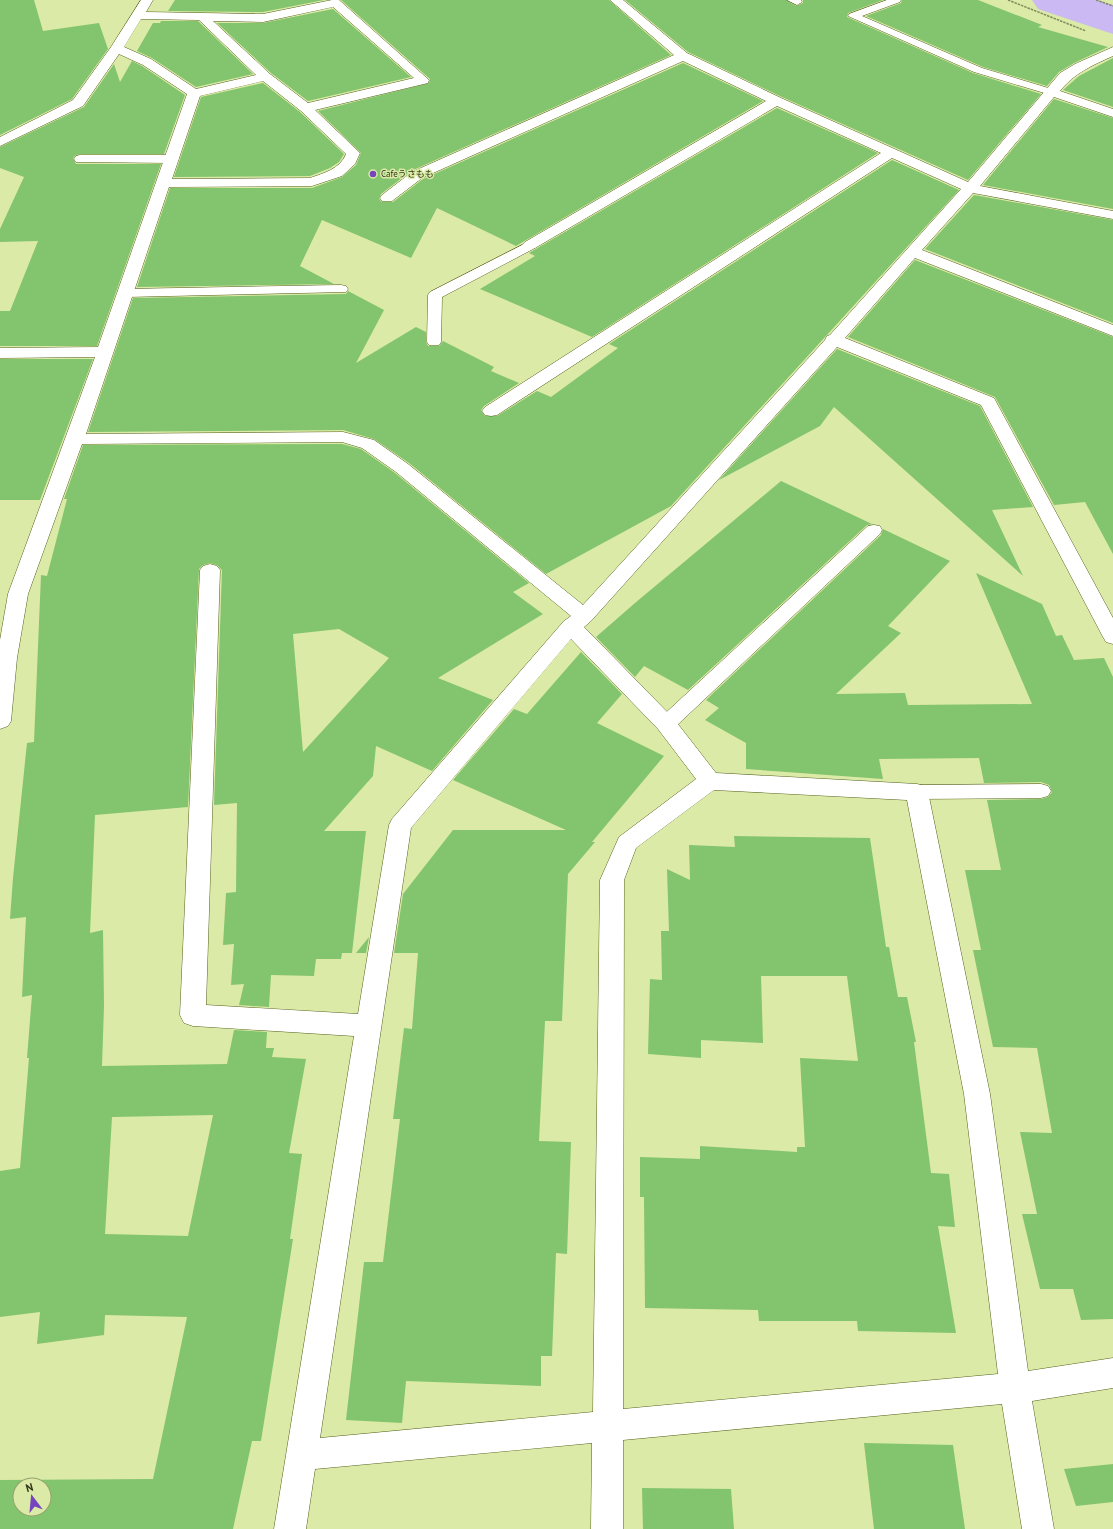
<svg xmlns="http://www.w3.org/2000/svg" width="1113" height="1529" viewBox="0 0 1113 1529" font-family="'PT Sans','Noto Sans JP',sans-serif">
	<rect width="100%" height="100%" fill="#dbeaa6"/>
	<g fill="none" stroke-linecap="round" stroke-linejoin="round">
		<!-- river -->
		<polygon fill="#cab9f2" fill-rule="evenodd" points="1032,0 1098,0 1113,5 1113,34 1038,9"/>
	</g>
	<!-- building -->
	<g fill="#83c46e" fill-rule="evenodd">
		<polygon points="0,0 34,0 43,31 99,23 108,49 72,99 0,135"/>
		<polygon points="175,0 324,0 263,12 168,11"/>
		<polygon points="341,0 609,0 671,55 411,171 381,194 379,199 382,202 393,202 423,179 683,63 763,101 516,246 437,208 411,258 322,220 300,266 334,284 137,287 170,188 312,188 342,177 356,165 361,153 318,111 429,83 430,79"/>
		<polygon points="625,0 786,0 796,6 803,3 803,0 883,0 848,13 847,17 973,73 1041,94 968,180 782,97 688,52"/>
		<polygon points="902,0 978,0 1042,25 1038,27 1108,47 1074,63 1059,72 1047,86 983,67 866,16 901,3"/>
		<polygon points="333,9 411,77 308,101 271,73 217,23 263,23"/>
		<polygon points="161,21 198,21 253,74 196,87 152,58 137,51 153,23 160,23"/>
		<polygon points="1113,58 1113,107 1063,90 1079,76"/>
		<polygon points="132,61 142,66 185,95 164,154 80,154 76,155 73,158 76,164 161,164 97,346 0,346 0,311 10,311 38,241 0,242 0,229 24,177 0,168 0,147 84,107 114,64 120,82"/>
		<polygon points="263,83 300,112 344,154 339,162 330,168 310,176 174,177 201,97"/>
		<polygon points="1054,99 1113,118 1113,209 983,185"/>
		<polygon points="777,108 878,153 592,337 480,289 535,256 529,253"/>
		<polygon points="892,160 959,190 671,506 546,574 409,463 374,439 343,430 88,432 133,298 346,294 348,291 384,310 356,363 416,327 426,332 426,342 428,346 439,346 443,341 494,367 491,371 519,383 484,406 481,410 485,416 497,416 537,391 551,397 618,348 609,344"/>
		<polygon points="974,195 1113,220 1113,323 925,249"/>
		<polygon points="915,260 1113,337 1113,554 1085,502 1054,505 995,397 848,337"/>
		<polygon points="837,349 980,406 1033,507 992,510 1023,576 834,407 820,426 719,480"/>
		<polygon points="0,359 93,359 40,500 0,500"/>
		<path d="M342,444l19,5 34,24 134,110 -16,9 30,22 -105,64 55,22 -61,71 -56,-25 -3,30 -49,55h42l-14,122h-10l-1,6h-25l-2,17 -43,-1 -2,32 -30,-2 5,-21 -13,1 3,-41 -11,1 3,-52 10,-1 1,-89 -23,2 8,-235 -5,-5 -7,-2 -7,2 -4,4 -11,238 -93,8 -5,118 13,-3 1,76 -2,60 125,-2 7,-34 33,2 -1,16h8l-2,9 34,2 -17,94 13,1 -12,85h3l-32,202h-9l-19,88h-233v-49l153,-1 34,-162 -82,-2 -1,20 -67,9 3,-32 -40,5v-146l20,-3 9,-110h-2l5,-63 -10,2 4,-80 -16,2 3,-41 14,-135 7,-1 7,-167 6,1 20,-77h-3l19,-54zM339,629l50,29 -86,94 -10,-118zM213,1115l-25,121 -83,-2 7,-117zM20,1485h24v24h-24z"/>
		<polygon points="781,481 872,524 867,525 688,690 644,666 635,677 596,637 635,603"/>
		<polygon points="883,529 950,561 888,626 901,633 836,694 905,693 908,705 1032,704 976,573 1042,604 1056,636 1062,635 1074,660 1104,658 1113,677 1113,1319 1081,1320 1073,1289 1040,1289 1022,1214 1037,1214 1020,1132 1052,1133 1037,1048 993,1047 973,950 981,950 965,870 1001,870 987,800 1041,799 1048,797 1052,792 1049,785 1041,782 984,783 979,758 879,759 883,779 746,769 746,743 705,720 719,708 706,700 881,535"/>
		<polygon points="581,652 622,694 597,723 664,756 592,842 595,842 568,874 562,1021 545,1021 539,1141 571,1142 567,1254 556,1253 552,1356 541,1356 541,1386 406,1381 402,1423 346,1420 364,1262 383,1262 400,1119 393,1119 404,1028 412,1029 418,953 394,953 403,894 453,830 566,830 453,780 514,709 527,714"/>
		<polygon points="734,836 870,838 886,947 889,947 898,997 907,997 916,1042 914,1042 931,1173 949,1174 955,1227 938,1226 956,1333 858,1331 857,1321 759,1321 758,1310 645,1308 644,1197 640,1197 640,1157 700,1159 700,1146 797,1152 797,1147 805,1147 800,1058 858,1061 847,976 761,976 763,1043 701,1040 701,1058 648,1054 650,979 662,980 661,931 669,931 667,869 690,880 689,845 735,847"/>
		<polygon points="369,937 366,953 356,953"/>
		<polygon points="864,1443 953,1445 965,1529 874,1529"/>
		<polygon points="1113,1464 1113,1502 1076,1506 1064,1469"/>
		<polygon points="642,1488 731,1489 734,1529 643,1529"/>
	</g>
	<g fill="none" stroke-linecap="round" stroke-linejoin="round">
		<defs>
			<g id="service">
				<polygon points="787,0 801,0 802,2 797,5"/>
				<polygon points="887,0 901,0 900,2 862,16 982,68 1055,90 1057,92 1051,95 974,72 848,16 849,14"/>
				<polygon points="80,155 173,155 179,159 173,163 76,162 74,159 76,156"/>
				<polygon points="530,241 537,245 535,248 442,297 441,342 439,345 429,345 427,342 428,295 430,292"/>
				<polygon points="341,285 346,286 348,289 346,292 126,297 121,296 119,293 121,290 126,289"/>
				<polygon points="874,525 880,526 882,530 880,534 673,729 666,731 659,729 657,724 659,719 868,526"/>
				<polygon points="1041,784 1048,786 1051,791 1048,796 1041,798 917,799 910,797 907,792 910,787 917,785"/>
			</g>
			<path id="minor" d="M141,0h12l-7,12 117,2 69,-14h7l90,80 -1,3 -113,27 45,43 -5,11 -13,12 -30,10 -143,1 -83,247 257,-2 31,8 34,24 175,141 242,-265 2,-4 3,-1 131,-146 -69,-31 -395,257 -6,1 -6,-1 -3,-4 3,-4 396,-254 -104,-47 -242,142h-10l-3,-3 3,-3 241,-141 -83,-40 -261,117 -30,23h-10l-2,-3 2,-3 30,-23 262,-117 -64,-55h13l64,53 94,45 187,84 92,-109 15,-9 38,-17v9c-20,9 -39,17 -53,35l53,18v8l-59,-20 -74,89 133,25v8l-140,-26 -51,57 191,75v11l-198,-78 -70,80 149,60 119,220v26l-7,-2 -3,-5 -122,-232 -144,-58 -246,274 -7,6 90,92 42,54 201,11 8,2 3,6 62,302 38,277 85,-13v30l-81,13 22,128h-32l-20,-125 -379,36v89h-32l1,-86 -277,26 -9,60h-32l80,-493 -161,-10 -9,-3 -4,-8 20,-445 3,-4 7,-2 7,2 3,4 -14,435 152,9 31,-189 3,-6 172,-198 7,-5 -175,-144 -34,-24 -20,-6 -260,2 -54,150 -11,64 -6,63 -3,5 -8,3v-89l8,-46 87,-237 -95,1v-10l98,-1 89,-253 -44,-29 -24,-11 -36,52 -83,40v-9l73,-37 38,-53zM333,7l81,71 -106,25 -38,-29 -57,-53 50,1zM141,19l58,1 57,55 -60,14 -45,-30 -27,-12zM263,81l38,30 45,43c-6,15 -22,19 -36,24l-138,1 28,-83zM571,639l87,90 38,50 -77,58 -19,43 -7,532 -273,26 91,-610zM714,790l193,10 57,294 34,280 -375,35 1,-529 12,-32z"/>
		</defs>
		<!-- service casing -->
		<use href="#service" stroke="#566220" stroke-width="1"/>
		<!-- minor casing -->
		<use href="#minor" stroke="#566220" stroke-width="1"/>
		<!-- path -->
		<g stroke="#808a5c" stroke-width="1.5" stroke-dasharray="2.5 1" stroke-linecap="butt">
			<polyline points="1008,0 1086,31"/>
			<polyline points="1096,0 1113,6"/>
		</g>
		<!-- service -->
		<use href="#service" fill="#fff" fill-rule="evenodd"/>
		<!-- minor -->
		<use href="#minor" fill="#fff" fill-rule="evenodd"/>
	</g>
	<!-- markers -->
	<circle fill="#7645bd" stroke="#dbeaa6" stroke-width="1.5" cx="373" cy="174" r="4"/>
	<g text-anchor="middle" stroke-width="3" stroke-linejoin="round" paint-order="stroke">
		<!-- far-poi labels -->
		<g font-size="9" fill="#31361b" stroke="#dbeaa6" text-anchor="start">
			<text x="381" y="177">Cafeうさもも</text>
		</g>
	</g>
	<!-- north arrow -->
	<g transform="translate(32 1497) rotate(344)"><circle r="19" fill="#dbeaa6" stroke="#97a26e"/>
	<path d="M0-3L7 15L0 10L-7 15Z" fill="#7645bd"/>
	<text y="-6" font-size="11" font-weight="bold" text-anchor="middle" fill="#31361b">N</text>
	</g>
</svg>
